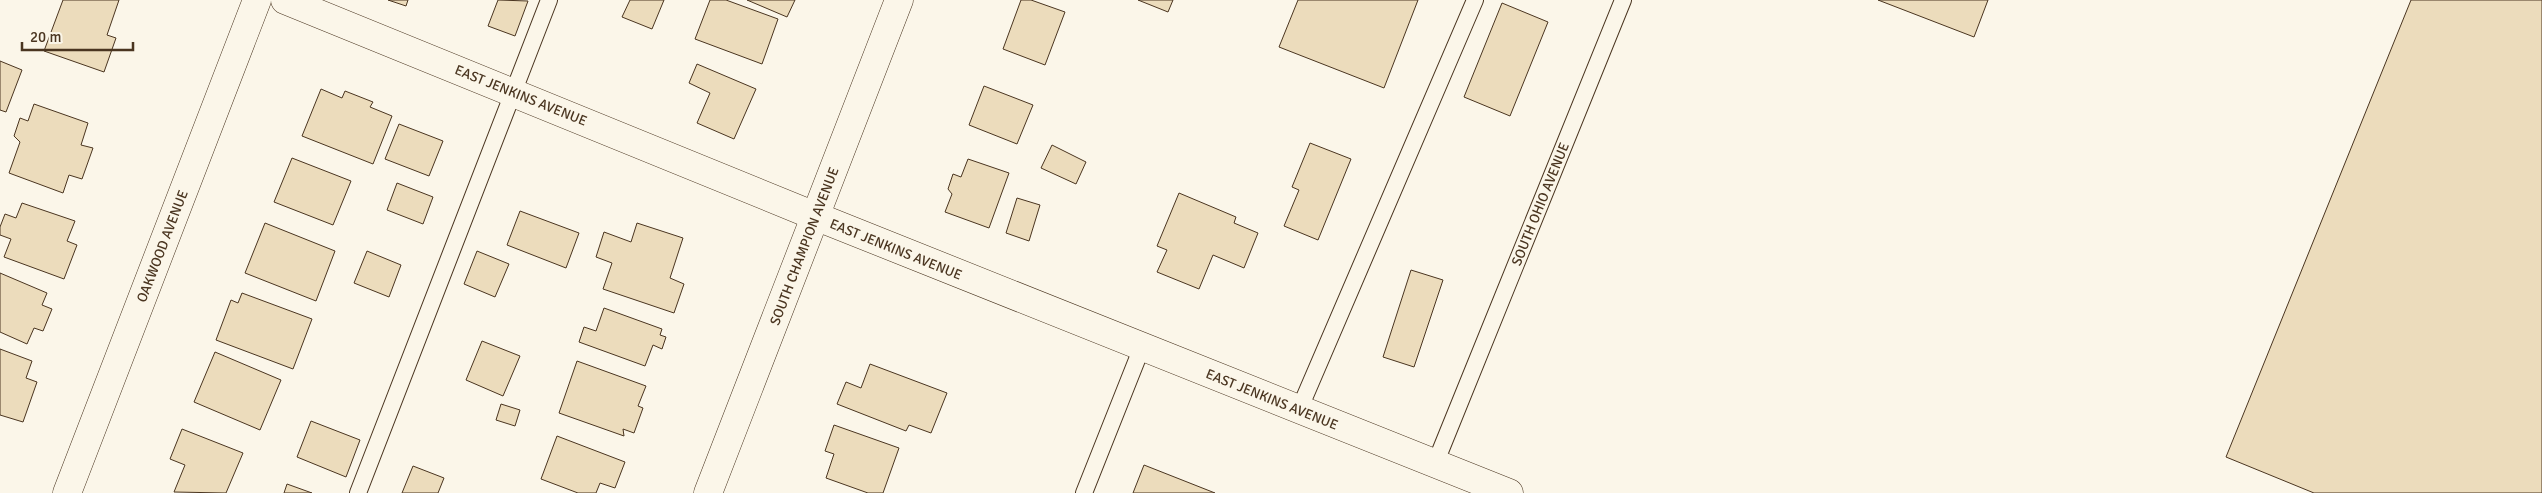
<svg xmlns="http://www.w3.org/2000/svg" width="2542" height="493" viewBox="0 0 2542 493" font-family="Signika,sans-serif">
	<rect width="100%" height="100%" fill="#fbf6e9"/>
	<!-- building -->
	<g fill="#ecdcbc" stroke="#4a3520">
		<polygon points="63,0 119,0 107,35 116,38 104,72 44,51"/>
		<polygon points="388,0 408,0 406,6"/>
		<polygon points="498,0 528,1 515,36 488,26"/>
		<polygon points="630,0 664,0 652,29 622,17"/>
		<polygon points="710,0 726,0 778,19 762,64 695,39"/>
		<polygon points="747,0 795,0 787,17"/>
		<polygon points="1021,0 1031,0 1065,12 1045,65 1003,49"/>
		<polygon points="1138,0 1173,0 1168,12"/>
		<polygon points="1298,0 1418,0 1384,88 1279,47"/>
		<polygon points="1878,0 1988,0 1974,37"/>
		<polygon points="2411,0 2542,0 2542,493 2314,493 2226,457"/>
		<polygon points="1502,3 1548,22 1510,116 1464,97"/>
		<polygon points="0,61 22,70 6,112 0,110"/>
		<polygon points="697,64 756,89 734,139 697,123 710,93 689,83"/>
		<polygon points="984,86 1033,105 1017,144 969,125"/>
		<polygon points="321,89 342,98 345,91 373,102 370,107 392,116 373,164 302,136"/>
		<polygon points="34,104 88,123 81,145 93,148 82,179 69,175 63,193 9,173 20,142 14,136 20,118 28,121"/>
		<polygon points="399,124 443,141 429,176 385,159"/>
		<polygon points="1310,143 1351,159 1318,240 1284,226 1299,190 1292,187"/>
		<polygon points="1052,145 1086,162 1076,184 1041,168"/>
		<polygon points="292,158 351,181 333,225 274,202"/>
		<polygon points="968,159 1009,173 989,228 945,212 952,194 948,189 953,174 961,177"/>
		<polygon points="397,183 433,197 423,224 387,210"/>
		<polygon points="1179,193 1236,217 1234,223 1258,233 1244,268 1213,255 1199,289 1157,272 1167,250 1157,246"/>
		<polygon points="1017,198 1040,205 1029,241 1006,233"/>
		<polygon points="22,203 75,221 67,241 77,245 64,279 4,257 11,239 0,235 0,227 5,214 16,218"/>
		<polygon points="520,211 579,233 566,268 507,245"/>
		<polygon points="265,223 335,251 316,301 245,273"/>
		<polygon points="637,223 683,238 670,278 684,284 674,313 603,289 612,263 596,257 604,232 631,242"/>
		<polygon points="367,251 401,265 389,297 354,283"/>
		<polygon points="477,251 509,264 495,297 464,284"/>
		<polygon points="1411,270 1443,280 1414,367 1383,357"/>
		<polygon points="0,273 47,293 42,305 52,309 43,331 34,328 27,344 0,332"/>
		<polygon points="242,293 312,319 293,369 216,340 231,300 238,303"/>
		<polygon points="604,308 662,329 660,335 666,337 662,349 653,345 645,366 579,342 584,327 596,331"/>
		<polygon points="482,341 520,356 503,396 466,380"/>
		<polygon points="0,349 32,361 26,378 37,382 23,422 0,415"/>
		<polygon points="215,352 281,380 260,430 194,402"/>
		<polygon points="577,361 646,386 638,406 643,408 634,433 623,429 624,436 559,413"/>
		<polygon points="870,364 947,393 931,433 909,425 906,431 837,404 846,382 861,388"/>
		<polygon points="501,404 520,410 515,426 496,420"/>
		<polygon points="311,421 360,440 346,477 297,457"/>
		<polygon points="834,425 899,448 883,493 868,493 826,478 834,454 825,451"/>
		<polygon points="182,429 243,453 226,493 174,492 185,465 170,459"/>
		<polygon points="557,436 625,462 615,488 600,483 596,493 578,493 541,479"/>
		<polygon points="1144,465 1215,493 1133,493"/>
		<polygon points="413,466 444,478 438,493 402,493"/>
		<polygon points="287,484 312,493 284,493"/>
	</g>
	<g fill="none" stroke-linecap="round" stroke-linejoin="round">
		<defs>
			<g id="service">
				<polyline points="1299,410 1475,0"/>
				<polyline points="1435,464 1623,0"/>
				<polyline points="358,493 549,0"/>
				<polyline points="1084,493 1142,347"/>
			</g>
			<g id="minor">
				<polyline points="285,0 815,216 1509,493"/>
				<polyline points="67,493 257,0"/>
				<polyline points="708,493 899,0"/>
			</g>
		</defs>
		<!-- service casing -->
		<use href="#service" stroke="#4a3520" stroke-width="18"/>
		<!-- minor casing -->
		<use href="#minor" stroke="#4a3520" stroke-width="29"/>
		<!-- service -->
		<use href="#service" stroke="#fbf6e9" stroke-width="16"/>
		<!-- minor -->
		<use href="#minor" stroke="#fbf6e9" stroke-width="28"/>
	</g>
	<g text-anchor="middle" stroke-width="4" stroke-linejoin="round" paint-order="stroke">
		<!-- street labels -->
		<g font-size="14" fill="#4a3520" stroke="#fbf6e9">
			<text transform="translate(521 95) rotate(22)" y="5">EAST JENKINS AVENUE</text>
			<text transform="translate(1540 204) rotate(-68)" y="5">SOUTH OHIO AVENUE</text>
			<text transform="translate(162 246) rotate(-69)" y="5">OAKWOOD AVENUE</text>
			<text transform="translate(804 246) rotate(-69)" y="5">SOUTH CHAMPION AVENUE</text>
			<text transform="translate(896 249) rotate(22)" y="5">EAST JENKINS AVENUE</text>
			<text transform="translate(1272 399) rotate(22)" y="5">EAST JENKINS AVENUE</text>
		</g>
	</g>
	<!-- scale -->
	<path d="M22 42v8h111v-8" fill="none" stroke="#4a3520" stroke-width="2.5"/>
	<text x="30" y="42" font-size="15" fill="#4a3520" stroke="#fbf6e9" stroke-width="4" paint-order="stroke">20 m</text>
</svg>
